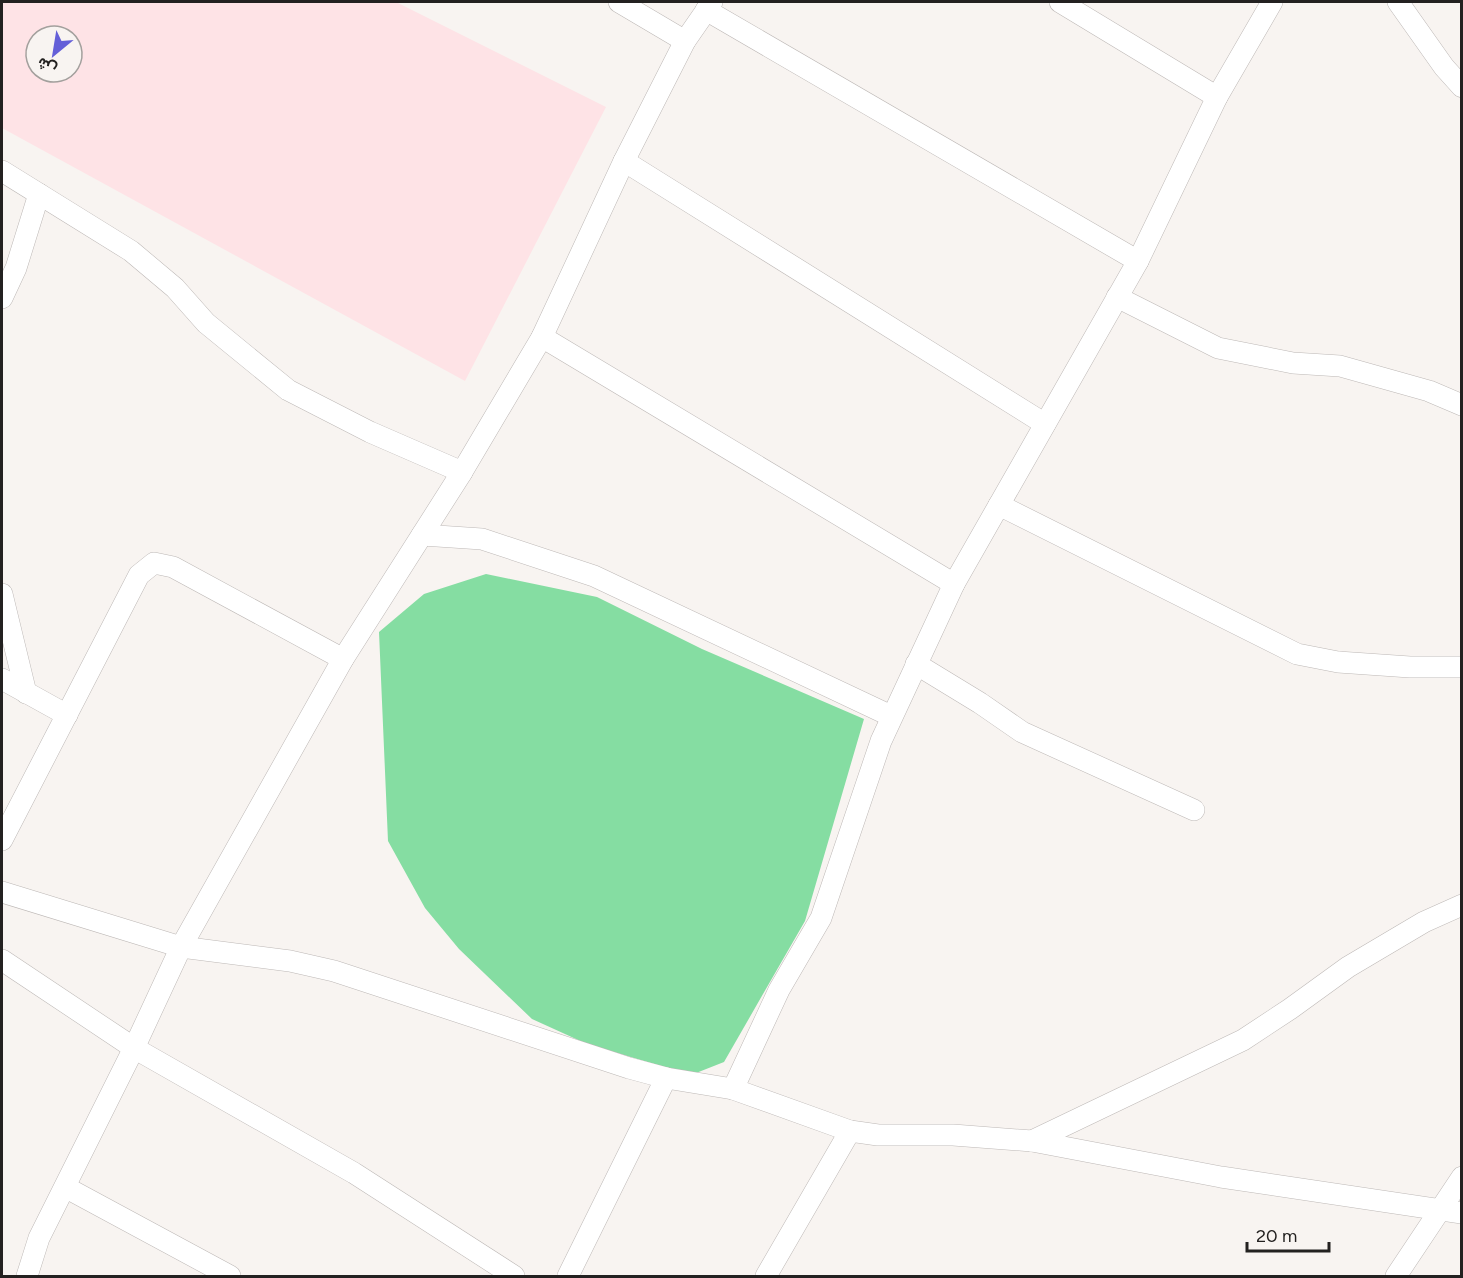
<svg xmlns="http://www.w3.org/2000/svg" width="1463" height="1278" viewBox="0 0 1463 1278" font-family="Figtree,Vazirmatn,sans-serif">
	<rect width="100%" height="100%" fill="#f8f4f1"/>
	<!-- education -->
	<path fill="#fee3e6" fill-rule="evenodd" d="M2,2h394l210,105 -141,274 -463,-253zM36,36h36v36h-36z"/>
	<!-- green -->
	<polygon fill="#85dda2" points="486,574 597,597 702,649 864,719 805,921 724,1062 691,1075 587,1044 532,1019 459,949 425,908 388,841 379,632 424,594"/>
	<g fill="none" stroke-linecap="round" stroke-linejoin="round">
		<defs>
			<g id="minor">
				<polyline points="619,2 685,41"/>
				<polyline points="1060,2 1217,97"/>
				<polyline points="1398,2 1444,67 1462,87"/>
				<polyline points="706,10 1138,261"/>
				<polyline points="624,161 1045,424"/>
				<polyline points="2,171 131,251 175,288 206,323 288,390 370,432 462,472"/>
				<polyline points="1117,297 1218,348 1293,363 1340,366 1429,391 1462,405"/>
				<polyline points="2,298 16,268 39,194"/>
				<polyline points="542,337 954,584"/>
				<polyline points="999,505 1297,654 1338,662 1410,667 1462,667"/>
				<polyline points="422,535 482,539 594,576 891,716"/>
				<polyline points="2,594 26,693"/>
				<polyline points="916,664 980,703 1022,732 1194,810"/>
				<polyline points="2,679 67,715"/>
				<polyline points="2,840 139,575 154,563 173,567 343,659"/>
				<polyline points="2,892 181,947 290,961 334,971 629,1068 666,1078 733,1089 850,1131 878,1135 953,1135 1032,1141 1221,1177 1462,1213"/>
				<polyline points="2,960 134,1048 354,1173 514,1276"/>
				<polyline points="733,1089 779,990 821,918 881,741 954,584 1138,261 1217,97 1272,2"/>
				<polyline points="1032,1141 1243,1040 1290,1009 1348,967 1424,922 1462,905"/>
				<polyline points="65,1187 230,1276"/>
				<polyline points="27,1276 39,1238 134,1048 181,947 343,659 462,472 542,337 624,161 685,41 712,2"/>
				<polyline points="568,1276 666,1078"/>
				<polyline points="766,1276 850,1131"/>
				<polyline points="1396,1276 1462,1177"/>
			</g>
		</defs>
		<!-- minor casing -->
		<use href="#minor" stroke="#bdb8b6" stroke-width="22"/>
		<!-- minor -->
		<use href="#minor" stroke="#fff" stroke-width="21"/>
	</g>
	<!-- border -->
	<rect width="1463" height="1278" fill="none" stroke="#232120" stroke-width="6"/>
	<!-- north arrow -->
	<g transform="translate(54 54) rotate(210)"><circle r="28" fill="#f8f4f1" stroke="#a3a09d" stroke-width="1.5"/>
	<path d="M0-4.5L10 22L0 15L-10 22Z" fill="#645fd8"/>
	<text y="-9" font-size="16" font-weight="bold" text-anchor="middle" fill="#232120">ش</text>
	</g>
	<!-- scale -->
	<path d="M1247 1242v9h82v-9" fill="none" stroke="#232120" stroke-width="3"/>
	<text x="1256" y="1242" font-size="18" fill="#232120" stroke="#f8f4f1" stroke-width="4.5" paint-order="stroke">20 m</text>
</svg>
